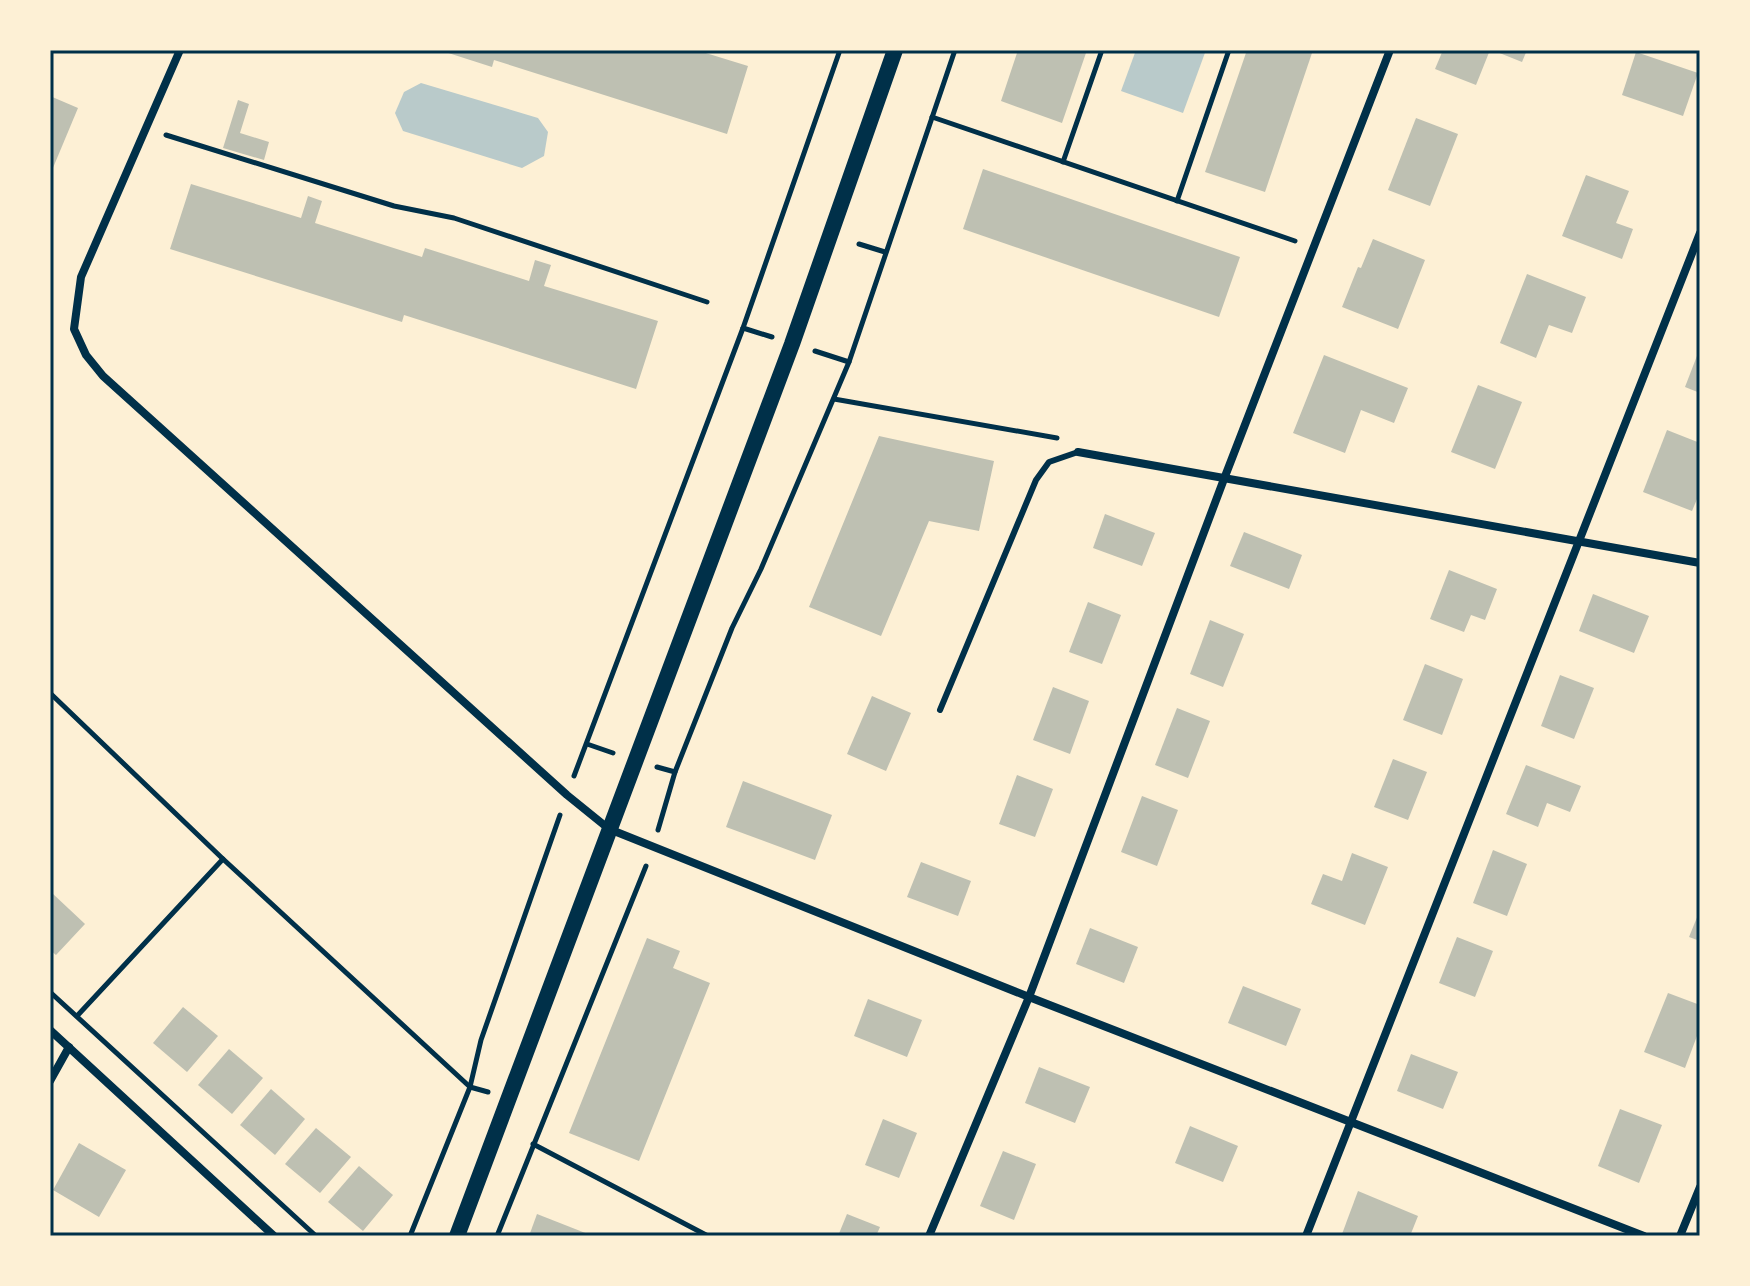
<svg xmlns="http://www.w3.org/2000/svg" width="1750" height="1286" viewBox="0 0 1750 1286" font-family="'IBM Plex Sans',sans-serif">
	<rect width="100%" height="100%" fill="#fdf0d5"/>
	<!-- green -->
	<g fill="#b9caca">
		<polygon points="1136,50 1206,50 1183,113 1121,91"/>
		<polygon points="421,83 538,118 548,132 544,156 522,168 403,131 395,113 404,92"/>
	</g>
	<!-- building -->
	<g fill="#bec0b2">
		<polygon points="439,50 696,50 748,66 727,134 494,60 492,67"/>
		<polygon points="1018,50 1087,50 1062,123 1001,101"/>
		<polygon points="1247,50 1313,50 1265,192 1205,172"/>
		<polygon points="1443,50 1490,50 1476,85 1435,69"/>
		<polygon points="1492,50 1527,50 1522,62"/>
		<polygon points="1636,52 1698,73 1683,116 1622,95"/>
		<polygon points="50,96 78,108 50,175"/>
		<polygon points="238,100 249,104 240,133 269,142 264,160 223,148"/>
		<polygon points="1416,118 1458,134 1430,206 1388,190"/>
		<polygon points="983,169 1240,257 1219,317 963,229"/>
		<polygon points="1586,175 1629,191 1616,223 1633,229 1622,259 1562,236"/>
		<polygon points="191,184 301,218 308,196 322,201 315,223 422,257 425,248 529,281 535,260 551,265 544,286 658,321 636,389 404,315 402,322 170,249"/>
		<polygon points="1373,239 1425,260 1398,329 1342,307 1358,267 1361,268"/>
		<polygon points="1527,274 1586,297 1572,333 1549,325 1536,358 1500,343"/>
		<polygon points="1700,348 1700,393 1685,387"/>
		<polygon points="1324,355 1408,388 1394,423 1361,410 1345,453 1293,433"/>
		<polygon points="1478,385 1522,402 1495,469 1451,452"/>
		<polygon points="1667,430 1700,443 1700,492 1692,511 1643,492"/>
		<polygon points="879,436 994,461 979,531 929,521 881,636 809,607"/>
		<polygon points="1105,514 1155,533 1142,566 1093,548"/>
		<polygon points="1244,532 1302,555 1289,589 1230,566"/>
		<polygon points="1449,570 1497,589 1485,620 1471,615 1464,632 1430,619"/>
		<polygon points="1593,594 1649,616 1634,653 1579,631"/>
		<polygon points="1088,602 1121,615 1102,664 1069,652"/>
		<polygon points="1210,620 1244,634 1223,687 1190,674"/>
		<polygon points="1425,664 1463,679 1442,735 1403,720"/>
		<polygon points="1560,675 1594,688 1574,739 1541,726"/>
		<polygon points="1053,687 1089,701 1070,754 1033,740"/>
		<polygon points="872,696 911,713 886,771 847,754"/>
		<polygon points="1177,708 1210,721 1188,778 1155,765"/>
		<polygon points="1393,759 1427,772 1408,820 1374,807"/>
		<polygon points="1526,765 1581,786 1570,812 1547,803 1538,827 1506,814"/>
		<polygon points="1017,775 1053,789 1035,837 999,824"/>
		<polygon points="743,781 832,815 815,860 726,827"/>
		<polygon points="1142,796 1178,810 1157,866 1121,852"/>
		<polygon points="1493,850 1527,864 1507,916 1473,903"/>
		<polygon points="1352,853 1388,867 1365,925 1311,904 1323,874 1342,881"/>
		<polygon points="921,862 971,881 958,916 907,897"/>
		<polygon points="52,893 85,924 56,955 50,950"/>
		<polygon points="1700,910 1700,941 1689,937"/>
		<polygon points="1090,928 1138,947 1124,983 1076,964"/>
		<polygon points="1457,937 1493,951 1475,997 1439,983"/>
		<polygon points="647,938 680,951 673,968 710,983 639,1161 569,1133"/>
		<polygon points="1243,986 1301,1009 1286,1046 1228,1023"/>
		<polygon points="1668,993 1700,1005 1700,1028 1685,1068 1644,1052"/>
		<polygon points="868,999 922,1020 907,1057 854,1036"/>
		<polygon points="183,1007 218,1036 187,1072 153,1043"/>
		<polygon points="229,1049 263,1078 232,1114 198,1085"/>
		<polygon points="1411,1054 1458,1072 1443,1109 1397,1091"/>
		<polygon points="1039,1067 1090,1087 1075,1123 1025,1103"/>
		<polygon points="271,1089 305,1119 275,1155 240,1125"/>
		<polygon points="1620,1109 1662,1125 1639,1183 1598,1166"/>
		<polygon points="883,1119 917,1133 899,1178 865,1165"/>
		<polygon points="1190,1126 1238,1146 1223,1182 1175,1163"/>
		<polygon points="316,1128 351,1157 320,1193 285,1164"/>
		<polygon points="79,1143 126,1170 99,1217 53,1190"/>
		<polygon points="1003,1151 1036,1164 1014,1220 980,1206"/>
		<polygon points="359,1166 393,1195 363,1231 328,1202"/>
		<polygon points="1358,1191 1418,1216 1410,1236 1348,1236 1342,1234"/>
		<polygon points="537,1214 593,1236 529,1236"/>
		<polygon points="847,1214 880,1227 876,1236 838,1236"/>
	</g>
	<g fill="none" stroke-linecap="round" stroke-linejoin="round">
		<!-- path -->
		<g stroke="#003049" stroke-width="5">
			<polyline points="932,117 1295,241"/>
			<polyline points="166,135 394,206 454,218 707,302"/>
			<polyline points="1063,162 1102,50"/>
			<polyline points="1177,201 1229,50"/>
			<polyline points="859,244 885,252"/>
			<polyline points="743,328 772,337"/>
			<polyline points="815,351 849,362"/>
			<polyline points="834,399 1057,438"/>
			<polyline points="50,693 223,859 470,1087 488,1092"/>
			<polyline points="587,744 613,753"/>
			<polyline points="657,767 675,772"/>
			<polyline points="574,776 743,328 840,50"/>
			<polyline points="658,830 675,772 732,628 761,569 849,362 955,50"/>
			<polyline points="50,992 316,1236"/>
			<polyline points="77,1016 223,859"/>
			<polyline points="533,1144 708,1236"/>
			<polyline points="410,1236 470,1087 481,1040 560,815"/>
			<polyline points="497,1236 646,866"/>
		</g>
		<!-- service -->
		<polyline stroke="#003049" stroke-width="6" points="940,710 1036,480 1049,462 1078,452"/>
		<!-- minor -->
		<g stroke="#003049" stroke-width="8">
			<polyline points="180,50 81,277 74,329 86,355 103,376 567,795 609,829 1029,997 1644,1236"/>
			<polyline points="1078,452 1700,563"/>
			<polyline points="50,1030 274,1236"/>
			<polyline points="50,1081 69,1047"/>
			<polyline points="929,1236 1029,997 1224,479 1390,50"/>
			<polyline points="1306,1236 1700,233"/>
			<polyline points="1680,1236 1700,1187"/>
		</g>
		<!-- secondary -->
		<polyline stroke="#003049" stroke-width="16" points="457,1236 792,344 895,50"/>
	</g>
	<!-- border -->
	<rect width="1750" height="1286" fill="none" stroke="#fdf0d5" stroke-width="104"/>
	<rect x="52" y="52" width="1646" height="1182" fill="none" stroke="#003049" stroke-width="3"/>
</svg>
